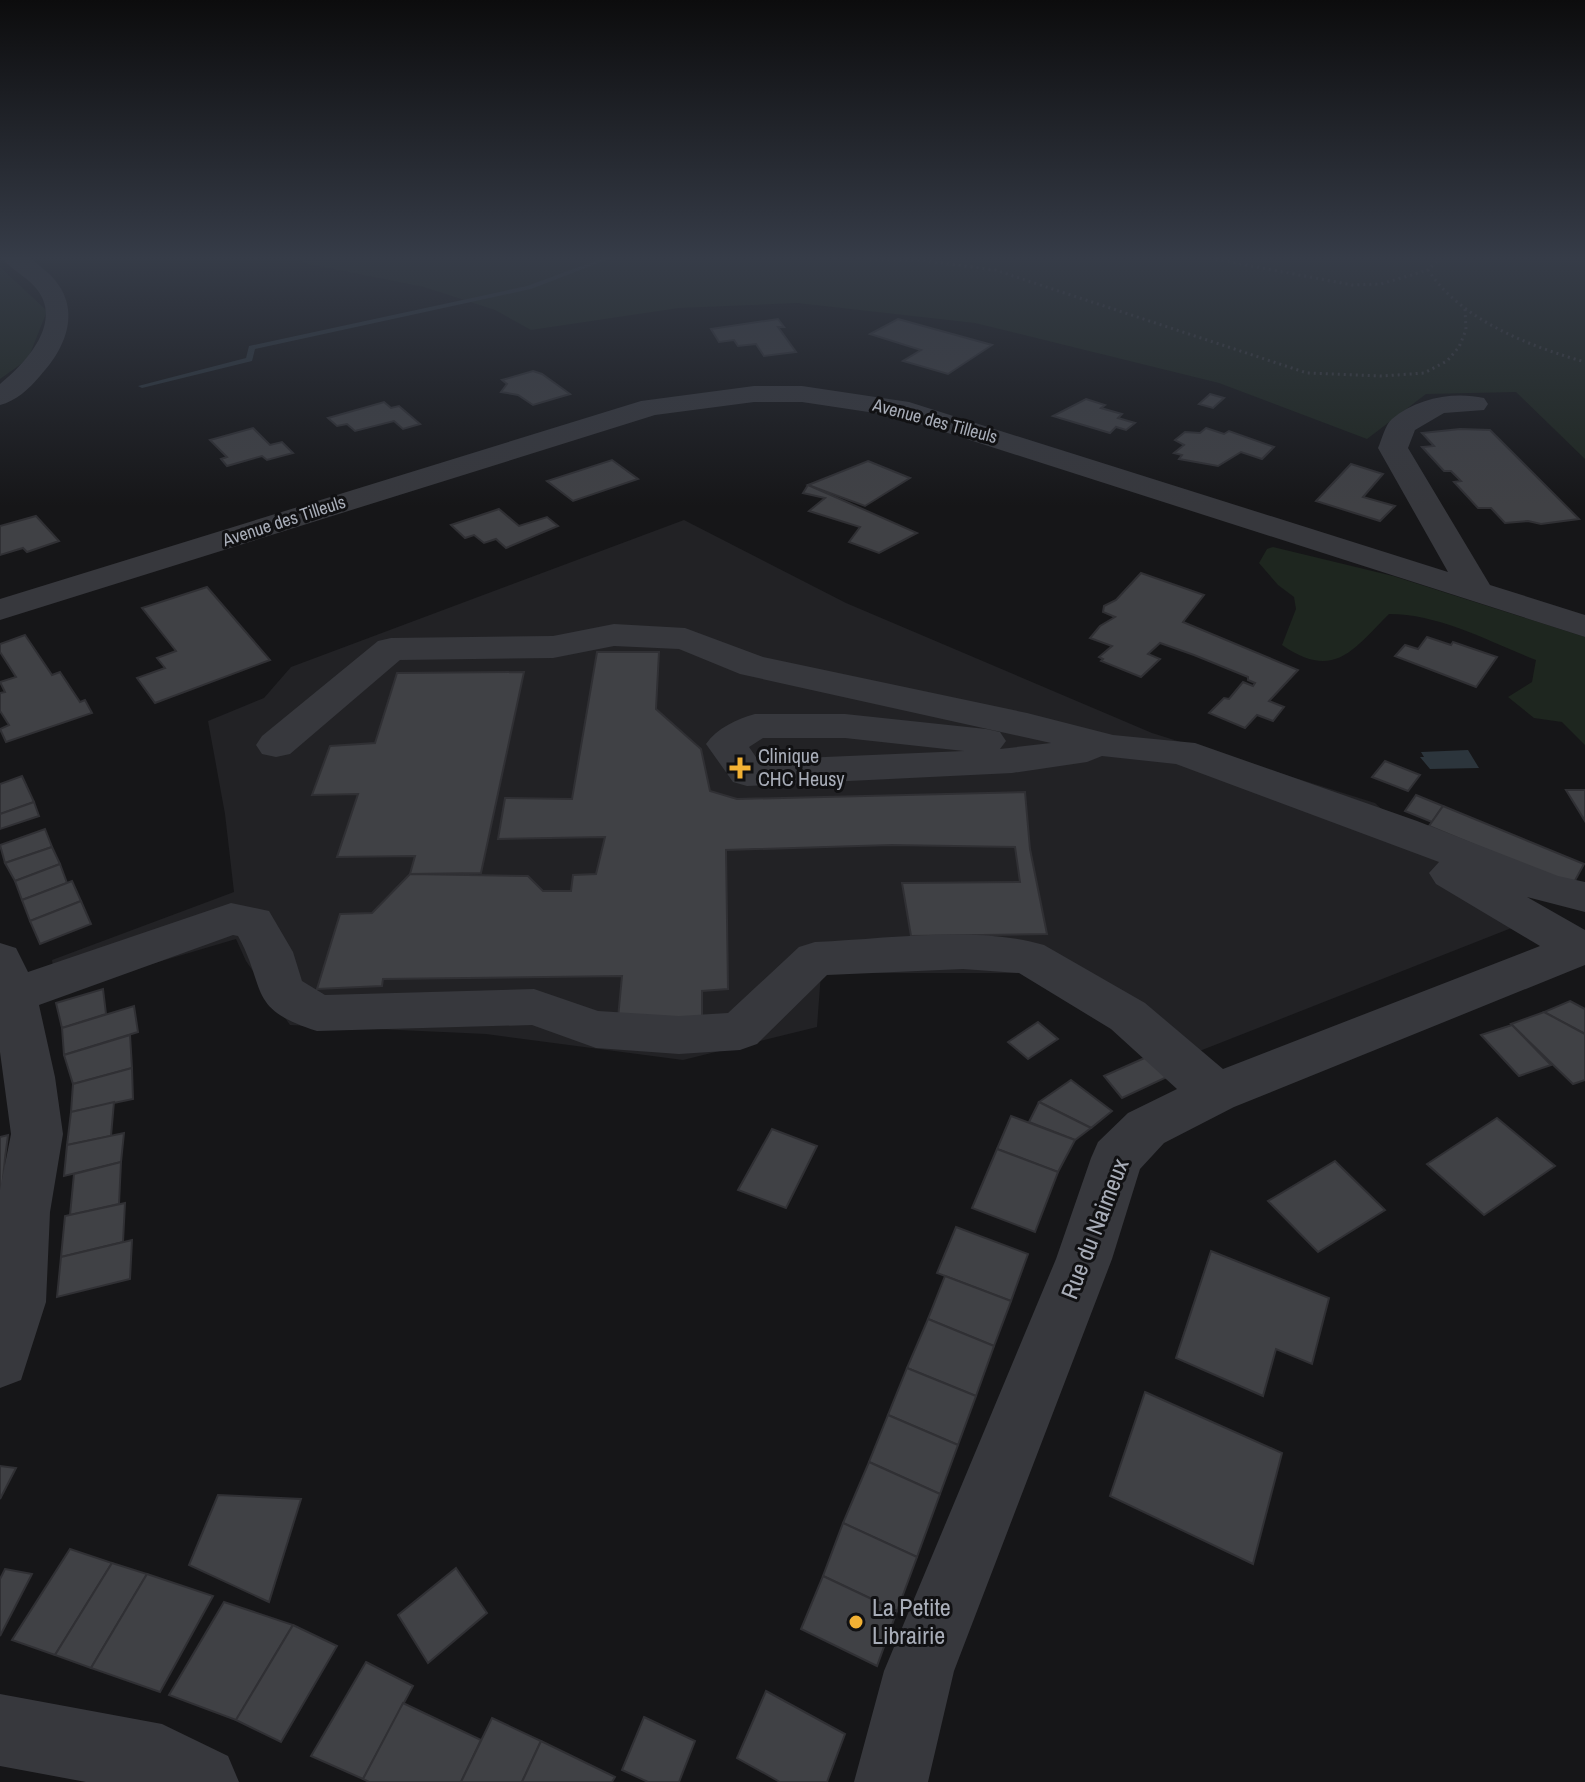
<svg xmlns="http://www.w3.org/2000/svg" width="1585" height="1782" viewBox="0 0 1585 1782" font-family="'Archivo Narrow',sans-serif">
	<rect width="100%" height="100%" fill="#161618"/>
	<!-- built -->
	<polygon fill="#222225" points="684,520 846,603 1152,733 1375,803 1514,927 1169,1063 1020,973 821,973 817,1027 683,1060 486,1034 290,1025 246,961 236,939 57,992 52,960 234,892 225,814 208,721 264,698 291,667"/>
	<!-- green -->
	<g fill="#1e261f">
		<polygon points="300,257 1585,257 1585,459 1516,392 1426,394 1367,439 1219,383 975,323 797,303 679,308 531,330 495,310 424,287 304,263"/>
		<polygon points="0,267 47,311 28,359 0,379"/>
		<path d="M1273,547l120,29 192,61v108l-23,-23 -28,-4 -26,-21 24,-15 4,-22c-46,-18 -96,-46 -147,-46 -36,36 -55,67 -107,31l14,-36 -2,-12 -16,-12 -19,-22 8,-14z"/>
	</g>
	<!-- water -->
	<polygon fill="#2c353c" points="1468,750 1479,768 1430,769 1420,757 1424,757 1421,752"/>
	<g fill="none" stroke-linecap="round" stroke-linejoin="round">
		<!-- stream -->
		<polygon fill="#2c353c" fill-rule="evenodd" points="606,257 614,257 531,289 255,349 252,361 142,388 138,386 246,358 249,346 527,286"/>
	</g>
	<!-- building -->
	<g fill="#404145" stroke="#303034" stroke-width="2">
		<polygon points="778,319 784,327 778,327 796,352 764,356 756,344 738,346 734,340 719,342 711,329"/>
		<polygon points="898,319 992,345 948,374 903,361 921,350 870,334"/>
		<polygon points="533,371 542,374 570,394 533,405 518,395 501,392 507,384 502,380"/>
		<polygon points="1210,394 1224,398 1213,408 1199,404"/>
		<polygon points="1086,399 1105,405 1101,408 1122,414 1118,418 1135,423 1126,430 1116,427 1110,433 1053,416"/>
		<polygon points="384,402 391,408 399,406 420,424 403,429 394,421 355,431 347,424 337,426 328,418"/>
		<polygon points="253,428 270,445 282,442 293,453 267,460 262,456 227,466 221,459 227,457 210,440"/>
		<polygon points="1206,428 1224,434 1229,431 1274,447 1262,459 1241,452 1218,466 1179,459 1182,455 1174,453 1184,445 1175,440 1185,432 1200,433"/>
		<polygon points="1460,429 1490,430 1579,519 1541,524 1528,521 1505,523 1491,508 1478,508 1454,482 1461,481 1451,471 1444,471 1422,447 1434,446 1422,433"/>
		<polygon points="612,460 638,479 573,501 547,481"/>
		<polygon points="868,461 910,478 865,506 808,485"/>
		<polygon points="1351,464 1383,474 1363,497 1395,506 1380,521 1316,501"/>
		<polygon points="808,485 917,533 879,553 849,542 860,527 809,511 825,498 803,493"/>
		<polygon points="499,509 519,526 547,517 558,526 506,548 496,539 484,543 474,535 465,538 451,525"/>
		<polygon points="36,516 59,541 27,552 23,548 0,555 0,526"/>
		<polygon points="1141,573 1204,595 1183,622 1298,670 1269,701 1284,707 1273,721 1257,715 1245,728 1209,713 1224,698 1229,699 1243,682 1253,686 1255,683 1248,680 1248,677 1194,655 1160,643 1148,654 1160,659 1141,677 1101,661 1103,659 1099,657 1112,646 1090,638 1100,626 1115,617 1103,612 1104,606 1116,600"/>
		<polygon points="207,587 270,660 155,703 137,678 165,668 157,658 176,651 142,608"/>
		<polygon points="25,635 52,675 60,672 80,702 85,700 92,713 6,742 0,729 9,725 0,711 0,693 5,692 0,682 16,677 0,652 0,644"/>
		<polygon points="1427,637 1451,645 1453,642 1497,657 1476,687 1395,656 1405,645 1418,649"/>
		<polygon points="597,652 659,652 656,709 701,749 710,791 737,799 1025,792 1030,849 1047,934 911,936 902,883 1020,882 1015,847 891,845 726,850 728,989 702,991 702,1017 618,1018 622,976 383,979 382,986 317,989 340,914 372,913 410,874 528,876 543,891 571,891 573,875 596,874 605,837 498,839 505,798 572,799"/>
		<polygon points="524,672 481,873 410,874 415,856 337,857 358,794 312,795 330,746 375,743 397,673"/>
		<polygon points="1385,761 1420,775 1408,791 1372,777"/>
		<polygon points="22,776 34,802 0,814 0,784"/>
		<polygon points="1566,790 1585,790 1585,821"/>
		<polygon points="1416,795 1443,806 1432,822 1405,811"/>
		<polygon points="34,802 39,816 0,829 0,814"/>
		<polygon points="1443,806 1584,864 1572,886 1429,826"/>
		<polygon points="45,829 52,847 5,863 0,845"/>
		<polygon points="52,847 60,864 15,881 5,863"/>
		<polygon points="60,864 67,883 22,900 15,881"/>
		<polygon points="72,881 81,901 30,921 22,900"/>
		<polygon points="81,901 91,924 40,944 30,921"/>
		<polygon points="103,989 106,1014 62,1028 56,1003"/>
		<polygon points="1570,1001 1585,1009 1585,1034 1544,1012"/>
		<polygon points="134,1006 138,1032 64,1055 62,1028"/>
		<polygon points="1544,1012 1585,1034 1585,1080 1573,1084 1511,1024"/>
		<polygon points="1038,1022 1058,1039 1028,1059 1008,1042"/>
		<polygon points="1512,1025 1551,1065 1519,1076 1481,1035"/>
		<polygon points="130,1035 132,1068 73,1084 64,1055"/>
		<polygon points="1149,1056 1167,1077 1122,1098 1104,1076"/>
		<polygon points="132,1068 133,1099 71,1112 73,1084"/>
		<polygon points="1071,1080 1112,1111 1091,1128 1039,1102"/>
		<polygon points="114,1102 111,1136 67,1145 71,1112"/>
		<polygon points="1039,1102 1091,1128 1075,1140 1029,1122"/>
		<polygon points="1011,1116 1075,1140 1058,1172 997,1149"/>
		<polygon points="1497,1118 1555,1166 1484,1215 1427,1164"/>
		<polygon points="772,1129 817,1146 786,1208 738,1190"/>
		<polygon points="124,1133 121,1162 64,1176 67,1145"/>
		<polygon points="8,1135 5,1158 0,1210 0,1137"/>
		<polygon points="997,1149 1058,1172 1035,1232 972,1208"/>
		<polygon points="1335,1161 1385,1210 1318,1252 1268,1201"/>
		<polygon points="121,1162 119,1204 70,1215 74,1174"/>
		<polygon points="125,1203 123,1242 61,1257 65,1216"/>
		<polygon points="956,1227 1028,1254 1011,1301 937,1273"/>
		<polygon points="132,1240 130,1279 57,1297 61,1257"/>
		<polygon points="1211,1251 1329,1298 1312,1364 1276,1349 1263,1396 1176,1358"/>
		<polygon points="945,1276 1011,1301 994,1346 928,1319"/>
		<polygon points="928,1319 994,1346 976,1396 907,1368"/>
		<polygon points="907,1368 976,1396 958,1445 888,1415"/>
		<polygon points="1145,1392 1282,1453 1253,1564 1110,1496"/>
		<polygon points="888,1415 958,1445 940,1494 869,1462"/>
		<polygon points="869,1462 940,1494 917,1557 843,1523"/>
		<polygon points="0,1466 16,1468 0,1499"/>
		<polygon points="218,1495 301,1499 269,1602 189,1565"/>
		<polygon points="843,1523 917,1557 897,1611 823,1576"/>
		<polygon points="70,1549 112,1563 55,1655 12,1640"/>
		<polygon points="112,1563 147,1574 91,1668 55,1655"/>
		<polygon points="456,1568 487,1613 428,1663 398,1615"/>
		<polygon points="5,1569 32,1574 0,1636 0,1579"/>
		<polygon points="147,1574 213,1596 160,1692 91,1668"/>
		<polygon points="823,1576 897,1611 877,1666 801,1629"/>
		<polygon points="224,1602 293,1625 236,1720 169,1695"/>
		<polygon points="293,1625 337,1646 281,1742 236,1720"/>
		<polygon points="366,1662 413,1686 363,1779 311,1756"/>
		<polygon points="766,1691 845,1734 827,1782 780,1782 737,1758"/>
		<polygon points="403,1703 481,1740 461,1782 369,1782 363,1779"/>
		<polygon points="644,1717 695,1741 679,1782 648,1782 622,1770"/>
		<polygon points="492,1718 541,1741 522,1782 461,1782"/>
		<polygon points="541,1741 615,1777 612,1782 522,1782"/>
	</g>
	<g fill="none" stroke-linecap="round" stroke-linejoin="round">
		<!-- path -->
		<g stroke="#3d3f44" stroke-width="3" stroke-dasharray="2 4" stroke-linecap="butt">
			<polyline points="809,257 926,261 995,270 1307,373 1382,376 1424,373 1447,361 1459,347 1466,330 1465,308"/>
			<polyline points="1204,257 1352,285 1381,284 1428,270"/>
			<path d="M1441,257l-13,13c33,50 101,76 157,92"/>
		</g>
		<!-- minor -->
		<g fill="#37383d" fill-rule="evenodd">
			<path d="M2,257c7,0 18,-3 25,0 6,2 15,11 20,15 36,32 22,73 -7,104 -11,13 -24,25 -40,29v-21c26,-21 65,-63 35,-97 -10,-12 -26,-18 -33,-30z"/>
			<path d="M754,386h48l107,16 539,170 -70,-124c4,-9 7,-23 14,-29 24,-21 62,-28 92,-21l4,6 -4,6 -40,3 -29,17 -7,18 82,137 95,30v22l-690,-221 -93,-14h-48l-99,13 -655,205v-21l641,-198z"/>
			<path d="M614,624l71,4 78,29 264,56 86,22 82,8 222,78 141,55 27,6v30l-58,-15 58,33v35l-351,142 -70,36 -24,26 -28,90 -158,412 -26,111h-74l30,-111 172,-412 35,-101 7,-16 30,-29 49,-24 -66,-60 -92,-56 -56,-4 -136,6 -70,69 -17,6 -61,4 -83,-6 -64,-23 -215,6c-71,-22 -50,-43 -79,-95l-5,-1 -194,70 16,72 8,57 -13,78 -4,90 -25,78 -21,8v-198l11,-56 -11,-82v-109l16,5 12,24 203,-69 38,8 24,41 9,29 23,14 209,-6 64,22 81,5 49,-3 71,-66 16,-5c71,-3 161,-17 229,3l101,58 78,66 317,-123 -104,-62 -7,-11 10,-11 -263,-98 -74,-8 -15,6 -75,11 -265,13 -14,-4 -27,-38c11,-16 31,-25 49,-30h90l141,15 14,3 6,9 -6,8 51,-6 -311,-69 -61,-25 -65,-3 -61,12 -153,2 -110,94 -14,3 -14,-3 -6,-9 6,-9 116,-95 13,-3 162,-2zM763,738h82l119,13 -206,9 -9,-13z"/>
			<polygon points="0,1694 162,1724 228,1756 239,1782 86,1782 0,1766"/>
		</g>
	</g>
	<!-- sky -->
	<linearGradient id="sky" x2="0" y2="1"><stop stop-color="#0c0c0d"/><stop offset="0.51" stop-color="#363c48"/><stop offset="1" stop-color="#363c48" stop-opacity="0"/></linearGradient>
	<rect width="1585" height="506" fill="url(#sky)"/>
	<!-- markers -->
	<g fill="#f2b134" stroke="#111113" stroke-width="3">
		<path d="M736 756h8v8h8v8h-8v8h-8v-8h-8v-8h8z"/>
		<circle cx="856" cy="1622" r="8"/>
	</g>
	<g text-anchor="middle" stroke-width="6" stroke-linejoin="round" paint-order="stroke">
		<!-- far-street labels -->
		<g font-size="18" fill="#a8adb8" stroke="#111113">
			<text transform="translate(935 421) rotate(15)" y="6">Avenue des Tilleuls</text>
			<text transform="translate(284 521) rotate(-18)" y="6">Avenue des Tilleuls</text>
		</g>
		<!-- poi labels -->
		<g font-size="20" fill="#a8adb8" stroke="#111113" text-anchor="start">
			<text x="758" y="763">Clinique<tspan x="758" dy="23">CHC Heusy</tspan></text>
		</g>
		<!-- near-street labels -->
		<g font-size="24" fill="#a8adb8" stroke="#111113">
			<text transform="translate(1095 1229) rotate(-69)" y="8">Rue du Naimeux</text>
		</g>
		<!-- near-poi labels -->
		<g font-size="24" fill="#a8adb8" stroke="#111113" text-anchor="start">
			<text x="872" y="1616">La Petite<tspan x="872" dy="28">Librairie</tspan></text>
		</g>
	</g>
</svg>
